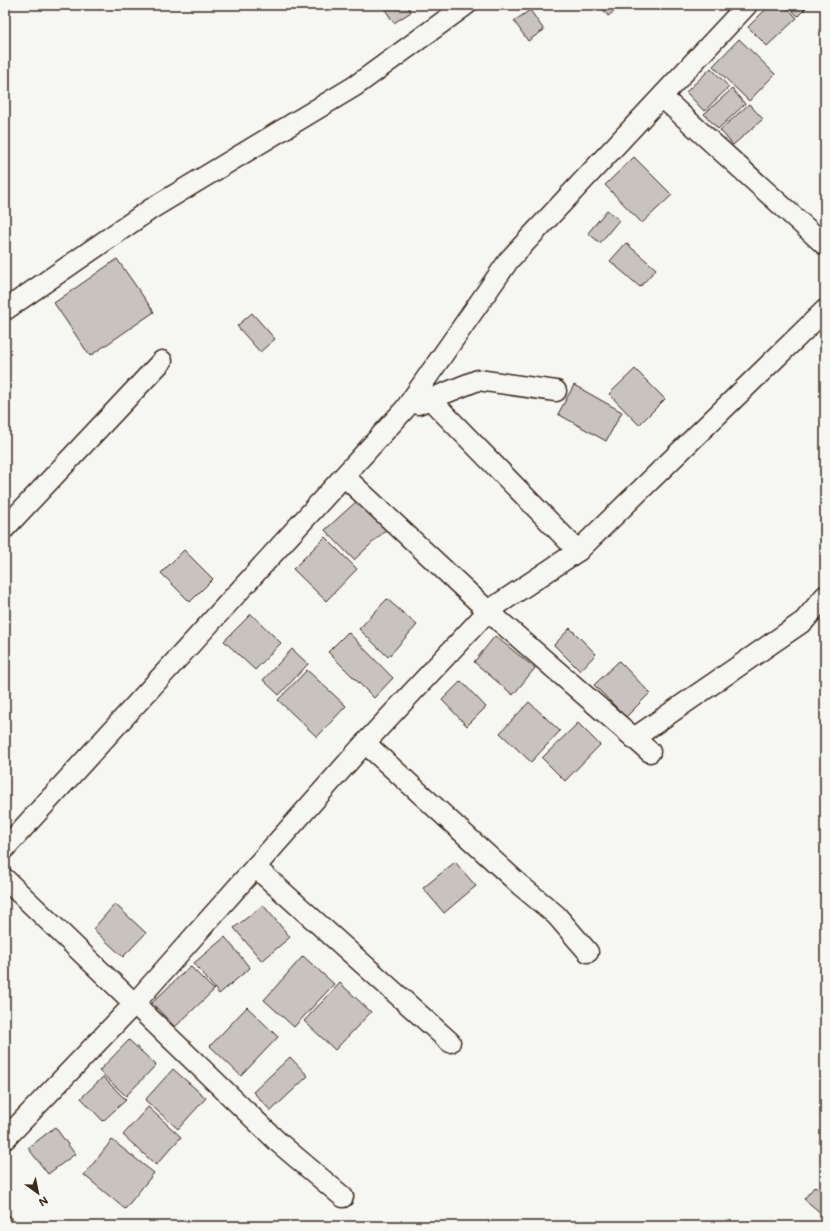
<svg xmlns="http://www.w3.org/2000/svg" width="830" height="1231" viewBox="0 0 830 1231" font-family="Mali,sans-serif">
	<rect width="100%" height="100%" fill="#f6f6f2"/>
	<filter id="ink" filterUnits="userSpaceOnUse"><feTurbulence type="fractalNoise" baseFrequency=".025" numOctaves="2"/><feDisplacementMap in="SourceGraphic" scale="8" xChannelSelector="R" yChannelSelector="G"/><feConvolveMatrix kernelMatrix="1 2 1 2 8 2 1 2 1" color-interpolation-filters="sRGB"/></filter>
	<g filter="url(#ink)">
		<!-- building -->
		<g fill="#c8c3be" stroke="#3b2a1e">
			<polygon points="382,5 407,5 411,12 394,23"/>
			<polygon points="600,5 623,5 608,16"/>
			<polygon points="770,5 784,5 797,18 767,46 748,27"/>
			<polygon points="786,5 809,5 798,16"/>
			<polygon points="530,10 544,30 528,41 514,21"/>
			<polygon points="739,39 775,74 749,101 713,66"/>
			<polygon points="711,68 729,87 704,111 686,92"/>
			<polygon points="732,89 745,104 718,129 704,114"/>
			<polygon points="749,104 763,119 733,145 720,130"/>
			<polygon points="634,157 672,195 642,223 605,185"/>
			<polygon points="607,210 619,220 600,243 588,233"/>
			<polygon points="626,243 656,269 640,287 610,261"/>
			<polygon points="117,259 154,312 90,356 54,303"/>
			<polygon points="252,313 275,339 260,352 237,326"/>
			<polygon points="635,369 665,399 639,425 609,394"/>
			<polygon points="574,385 622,412 606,441 558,414"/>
			<polygon points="359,499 387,529 354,560 325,530"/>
			<polygon points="325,537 357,569 326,601 293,569"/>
			<polygon points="184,550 213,579 190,602 161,573"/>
			<polygon points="387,599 417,625 388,657 359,629"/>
			<polygon points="251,614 281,643 255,670 224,641"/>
			<polygon points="570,628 596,654 580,671 554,645"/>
			<polygon points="348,632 393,678 374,698 328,652"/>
			<polygon points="495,636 535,668 513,695 474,662"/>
			<polygon points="292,649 308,664 279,695 263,680"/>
			<polygon points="619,661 650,693 626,717 594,685"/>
			<polygon points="307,670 346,706 317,737 278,700"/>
			<polygon points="461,681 486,707 467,726 442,700"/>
			<polygon points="529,702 560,731 531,762 500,733"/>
			<polygon points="578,723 600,745 565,781 542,758"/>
			<polygon points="455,862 476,886 444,913 423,888"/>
			<polygon points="115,904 146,933 123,957 93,929"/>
			<polygon points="263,905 290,937 262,961 234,928"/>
			<polygon points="225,937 250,968 219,994 194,963"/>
			<polygon points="303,956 334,984 294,1027 264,1000"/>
			<polygon points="190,966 214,990 175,1027 152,1003"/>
			<polygon points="340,983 371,1012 335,1050 304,1021"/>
			<polygon points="247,1007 278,1037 241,1076 210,1046"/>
			<polygon points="129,1040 156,1065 126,1096 99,1071"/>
			<polygon points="290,1057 308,1076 271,1111 253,1092"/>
			<polygon points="173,1069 206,1098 178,1129 145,1100"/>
			<polygon points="103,1077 126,1100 103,1121 81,1098"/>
			<polygon points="148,1107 181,1137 156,1165 123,1135"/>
			<polygon points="55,1127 75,1154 48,1174 28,1148"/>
			<polygon points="112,1140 154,1173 125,1209 84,1175"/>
			<polygon points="815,1186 825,1194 825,1208 821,1213 804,1199"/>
			<polygon points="5,1211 12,1218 5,1225"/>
		</g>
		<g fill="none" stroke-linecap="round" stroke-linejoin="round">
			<defs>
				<g id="street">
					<polyline points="662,97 825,245"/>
					<polyline points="5,310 151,209 355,86 466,5"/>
					<polyline points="430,399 578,551"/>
					<polyline points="418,404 478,380 556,391"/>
					<polyline points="345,477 488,611 578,551 825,310"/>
					<polyline points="5,528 162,361"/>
					<polyline points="634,738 804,621 825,596"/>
					<polyline points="365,743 520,885 556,915 588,952"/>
					<polyline points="5,848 405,409 509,260 747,5"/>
					<polyline points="255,867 450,1042"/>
					<polyline points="5,879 278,1142 343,1197"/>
					<polyline points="5,1139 135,1003 365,743 488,611 650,752"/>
				</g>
			</defs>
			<!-- street casing -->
			<use href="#street" stroke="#3b2a1e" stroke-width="23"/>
			<!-- street -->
			<use href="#street" stroke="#f6f6f2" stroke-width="20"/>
		</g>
	</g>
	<!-- margin -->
	<rect width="830" height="1231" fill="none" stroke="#f6f6f2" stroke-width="20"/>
	<rect x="10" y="10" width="810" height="1211" fill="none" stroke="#3b2a1e" stroke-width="1.5" filter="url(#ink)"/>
	<!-- north arrow -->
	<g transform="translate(38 1193) rotate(147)" stroke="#f6f6f2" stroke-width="3" paint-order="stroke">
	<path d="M0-3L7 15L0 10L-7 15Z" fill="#3b2a1e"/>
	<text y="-6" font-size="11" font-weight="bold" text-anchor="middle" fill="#3b2a1e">N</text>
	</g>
</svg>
